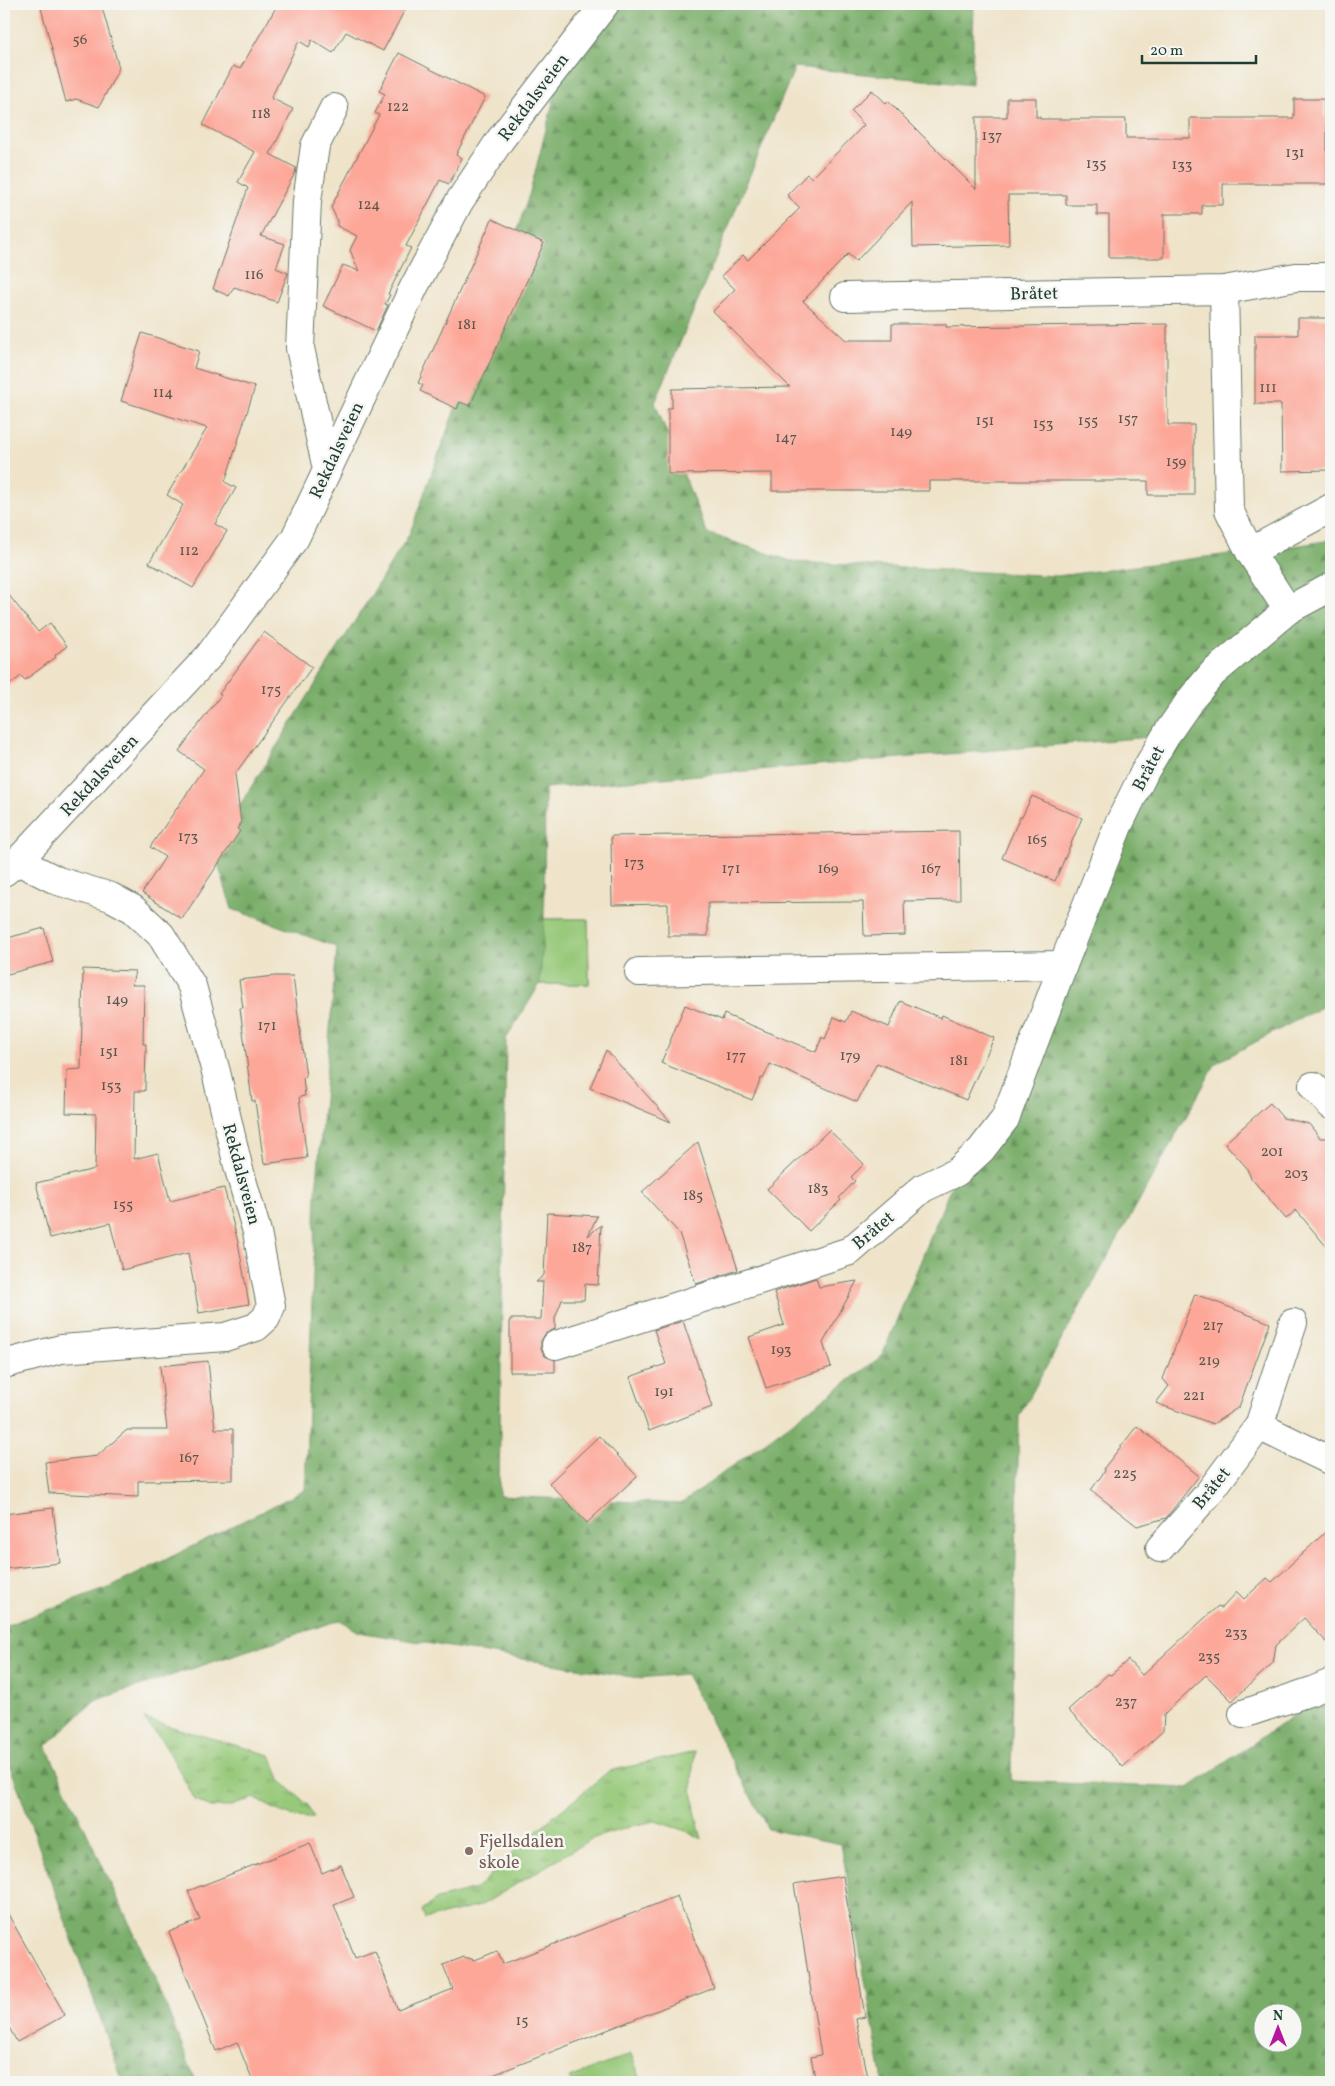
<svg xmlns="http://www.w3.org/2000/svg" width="1335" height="2086" viewBox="0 0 1335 2086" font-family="Vollkorn,serif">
	<defs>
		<pattern id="grass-tufts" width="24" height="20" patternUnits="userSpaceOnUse" patternTransform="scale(1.25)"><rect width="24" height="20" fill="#97c979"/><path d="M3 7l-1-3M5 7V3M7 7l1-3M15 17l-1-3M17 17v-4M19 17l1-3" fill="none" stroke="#7ba464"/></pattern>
		<pattern id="forest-firs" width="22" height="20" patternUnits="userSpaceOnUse" patternTransform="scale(1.25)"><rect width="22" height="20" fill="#79ad69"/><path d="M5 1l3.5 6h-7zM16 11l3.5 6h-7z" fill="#638e57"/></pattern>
	</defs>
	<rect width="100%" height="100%" fill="#f6f6f2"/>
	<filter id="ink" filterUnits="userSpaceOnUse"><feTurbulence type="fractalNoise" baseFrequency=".02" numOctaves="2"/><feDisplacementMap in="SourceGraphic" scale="10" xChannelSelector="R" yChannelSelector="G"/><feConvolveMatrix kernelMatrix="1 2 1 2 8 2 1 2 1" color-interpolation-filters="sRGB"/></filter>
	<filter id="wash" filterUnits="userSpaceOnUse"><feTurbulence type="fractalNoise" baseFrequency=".0096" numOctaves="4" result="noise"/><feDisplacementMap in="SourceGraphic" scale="20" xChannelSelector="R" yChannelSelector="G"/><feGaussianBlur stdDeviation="1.12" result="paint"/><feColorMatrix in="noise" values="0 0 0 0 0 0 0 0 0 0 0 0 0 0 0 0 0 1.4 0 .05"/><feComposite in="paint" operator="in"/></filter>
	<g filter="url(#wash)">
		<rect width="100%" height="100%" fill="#efe4ca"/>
		<!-- grass -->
		<g fill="url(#grass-tufts)" stroke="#5b8356">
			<path d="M144,1719l126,36 11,26 27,24 5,13c-23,1 -39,-9 -59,-20l-26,9h-17l-16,-7 -29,-54z"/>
			<path d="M695,1752c-6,34 -2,54 7,87l-13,-7 -34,-11 -23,5 -41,13 -111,67 -55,13 -3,-9 15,-11 39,-10 54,-53 79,-65z"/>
		</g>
		<!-- forest -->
		<path fill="url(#forest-firs)" stroke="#4c754e" fill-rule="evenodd" d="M603,4h371l-2,81 -177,-18 -140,336 52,130 87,29 263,14 243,-31 31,-5v462l-115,61 -197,353 -8,365 177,7 143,-98v392h-448l-42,-238 -73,-15 -82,-155 -48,4 -279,-46 -19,-12 -246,81 -48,45 109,232 41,104h-73l-119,-333v-123l107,-39 194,-97 11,-297 21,-246 -105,-38 -19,-61 197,-315 74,-204 46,-137 33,-129zM1162,736l-157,383 -48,53 -75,184 -201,148 -182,-8 7,-457 34,-55h49l-1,-65h-44l1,-131zM1262,2014h30v30h-30z"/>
		<!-- park -->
		<g fill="#97c979" stroke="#5b8356">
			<polygon points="544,919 588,919 589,984 540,984"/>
			<polygon points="631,2054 642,2082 572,2082 570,2078"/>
		</g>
		<g id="blocks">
			<!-- building -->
			<g fill="#fda799">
				<polygon points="40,4 101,4 119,68 99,107 76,99 66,102"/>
				<polygon points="278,4 408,4 383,51 346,32 333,53 312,40 309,47 299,41 271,98 293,109 270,154 296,168 295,173 261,236 285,244 276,268 288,273 277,302 234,287 229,296 213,289 248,188 238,182 255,152 203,125 233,66 240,69"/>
				<polygon points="399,53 485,97 456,155 462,158 449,184 440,180 406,246 411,248 388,294 390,295 385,304 388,305 376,331 323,306 343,265 359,271 350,250 357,236 337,226 337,220 331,207 379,115 375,113 385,94 379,91"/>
				<polygon points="872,90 886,103 888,101 976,189 976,117 1007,117 1007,98 1036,98 1036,117 1040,117 1040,119 1126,119 1126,138 1190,138 1190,118 1294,118 1294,99 1324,99 1324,117 1327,117 1327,184 1223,184 1223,205 1202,205 1202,214 1164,214 1164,258 1109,258 1109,215 1097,215 1097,205 1066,205 1066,195 1008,195 1009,245 913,247 912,202 856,261 848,254 803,301 846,340 892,340 892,324 946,324 946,327 1167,324 1167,409 1168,409 1168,425 1194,425 1194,495 1148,495 1148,481 929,481 929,491 772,491 772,473 668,474 668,408 672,408 672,389 790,387 713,311 735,289 721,276 743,255 748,260 800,208 787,195 807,174 812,178 864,125 851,111"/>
				<polygon points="492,219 544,243 470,406 460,402 457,409 420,391 423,385 418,383"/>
				<polygon points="1298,318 1331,318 1331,470 1282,471 1281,404 1255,404 1255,335 1298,335"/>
				<polygon points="142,333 199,351 194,368 255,387 225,482 236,488 215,524 227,531 193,588 149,563 183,505 167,495 207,428 121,401"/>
				<polygon points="4,589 38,632 50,623 67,646 55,655 56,657 25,680 21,676 4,689"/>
				<polygon points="264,632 312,667 235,774 241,823 237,829 240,831 182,919 142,893 165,857 150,847 204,769 179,751 221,695 219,694"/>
				<polygon points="1032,796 1082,818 1055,881 1002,858 1020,817 1022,817"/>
				<polygon points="959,831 960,900 904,901 905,935 864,936 863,902 708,903 708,936 668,936 668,904 612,905 611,836"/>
				<polygon points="44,928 53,962 4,975 4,939"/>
				<polygon points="83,969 135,971 132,985 144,985 143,1044 146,1044 145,1091 135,1091 134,1159 158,1153 170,1201 224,1188 238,1242 249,1304 199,1313 188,1253 122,1270 110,1223 50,1238 36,1183 95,1169 96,1114 66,1113 67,1070 81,1069"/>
				<polygon points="275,976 293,976 306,1077 303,1078 305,1096 299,1097 307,1158 264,1164 255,1101 252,1101 240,1008 243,1008 239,980"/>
				<polygon points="900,1001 941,1018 942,1015 994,1038 966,1100 877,1063 857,1102 770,1064 763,1079 761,1078 752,1100 661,1063 685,1005 722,1020 724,1014 816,1052 822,1037 825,1039 834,1017 846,1022 851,1011 889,1027"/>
				<polygon points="606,1050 671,1122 590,1088"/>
				<polygon points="1270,1103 1283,1118 1309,1124 1320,1138 1331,1138 1331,1252 1296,1210 1286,1219 1251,1178 1246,1167 1225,1143"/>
				<polygon points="829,1130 864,1164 851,1177 855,1181 839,1198 841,1200 809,1231 767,1189"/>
				<polygon points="698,1142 738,1270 696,1284 679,1233 642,1192"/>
				<polygon points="547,1213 597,1216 588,1236 601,1225 598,1285 585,1284 584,1300 562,1300 555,1318 555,1329 545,1334 541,1341 541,1349 545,1356 555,1360 555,1372 510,1372 510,1319 541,1319 543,1282 536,1282 544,1275"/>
				<polygon points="816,1278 819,1287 857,1281 823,1343 831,1367 766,1388 749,1337 784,1325 774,1292"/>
				<polygon points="1195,1294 1270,1323 1239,1407 1213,1424 1156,1403 1169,1386 1163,1379"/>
				<polygon points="683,1321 712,1407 649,1431 630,1377 666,1364 654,1330"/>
				<polygon points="208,1361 215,1429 233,1429 233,1480 138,1481 138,1497 49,1493 45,1462 97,1456 127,1430 167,1430 160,1366"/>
				<polygon points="1137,1426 1199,1476 1166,1518 1137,1526 1091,1490 1105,1471 1104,1468"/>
				<polygon points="599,1436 637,1476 587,1523 549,1483"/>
				<polygon points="53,1508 60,1563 4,1569 4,1514"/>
				<polygon points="1331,1527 1331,1647 1304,1618 1276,1645 1273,1663 1232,1701 1206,1675 1164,1714 1163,1731 1123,1767 1068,1710 1108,1674 1111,1675 1128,1660 1142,1675 1218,1606 1222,1608 1237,1592 1244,1599 1267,1578 1272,1582"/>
				<polygon points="310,1843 322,1873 341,1865 354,1897 334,1905 355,1958 375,1951 398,2010 453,1989 443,1965 464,1957 475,1960 497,1951 503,1964 677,1896 714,1988 475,2082 253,2082 237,2042 216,2051 169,1932 200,1920 188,1891"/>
				<polygon points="843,1876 865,2017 856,2019 869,2082 816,2082 811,2057 821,2055 794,1884"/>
				<polygon points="4,1907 65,2015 17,2042 4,2018"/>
			</g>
		</g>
	</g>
	<g filter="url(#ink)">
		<use href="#blocks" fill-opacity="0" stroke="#687768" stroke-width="1"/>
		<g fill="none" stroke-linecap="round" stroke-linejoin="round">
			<defs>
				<g id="minor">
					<polyline points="1224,290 1229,510 1250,552"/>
					<polyline points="845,297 1224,290 1296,277 1331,277"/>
					<polyline points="327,469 300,348 307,201 315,146 334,108"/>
					<polyline points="1288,610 1250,552 1331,508"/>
					<polyline points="4,872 18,861 209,656 295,538 414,287 459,202 500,140 605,4"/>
					<polyline points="639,972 1063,965"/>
					<polyline points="1313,1086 1331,1105"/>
					<polyline points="556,1345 850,1251 923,1188 957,1172 981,1150 1005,1119 1063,965 1118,826 1145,771 1168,732 1191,699 1213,673 1288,610 1331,587"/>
					<polyline points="4,1364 61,1349 225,1337 256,1327 266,1318 271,1306 257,1232 238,1166 216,1072 192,986 161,935 133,909 111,897 58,881 18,861"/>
					<polyline points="1259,1426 1331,1461"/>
					<polyline points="1160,1548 1208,1494 1259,1426 1293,1323"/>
					<polyline points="1243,1714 1312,1691 1331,1683"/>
				</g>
			</defs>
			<!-- minor casing -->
			<use href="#minor" stroke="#687768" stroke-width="30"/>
			<!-- minor -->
			<use href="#minor" stroke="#fff" stroke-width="28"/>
		</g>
	</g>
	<!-- markers -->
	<circle fill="#8d6e63" stroke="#f6f6f2" stroke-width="2" cx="469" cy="1851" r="5"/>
	<g text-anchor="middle" stroke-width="5" stroke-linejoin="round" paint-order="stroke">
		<!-- number labels -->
		<g font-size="15" fill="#56584d">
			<text x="80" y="44">56</text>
			<text x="398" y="111">122</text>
			<text x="261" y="118">118</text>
			<text x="992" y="140">137</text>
			<text x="1295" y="157">131</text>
			<text x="1096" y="168">135</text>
			<text x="1182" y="169">133</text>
			<text x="369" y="209">124</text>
			<text x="254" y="279">116</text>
			<text x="467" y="329">181</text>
			<text x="1268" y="392">111</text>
			<text x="163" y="397">114</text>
			<text x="1128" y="423">157</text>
			<text x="985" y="425">151</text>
			<text x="1088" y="425">155</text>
			<text x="1043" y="428">153</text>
			<text x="901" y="436">149</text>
			<text x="786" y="442">147</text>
			<text x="1176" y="466">159</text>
			<text x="189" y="555">112</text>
			<text x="271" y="694">175</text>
			<text x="188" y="841">173</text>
			<text x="1037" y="844">165</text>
			<text x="634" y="867">173</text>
			<text x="731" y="873">171</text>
			<text x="828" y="873">169</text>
			<text x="931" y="873">167</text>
			<text x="117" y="1004">149</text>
			<text x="267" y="1030">171</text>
			<text x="109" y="1056">151</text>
			<text x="736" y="1060">177</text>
			<text x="850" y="1060">179</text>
			<text x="959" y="1065">181</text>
			<text x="111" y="1090">153</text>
			<text x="1272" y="1156">201</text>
			<text x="1296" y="1178">203</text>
			<text x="818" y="1193">183</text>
			<text x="693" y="1200">185</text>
			<text x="123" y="1209">155</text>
			<text x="582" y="1252">187</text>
			<text x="1213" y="1330">217</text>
			<text x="781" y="1354">193</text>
			<text x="1209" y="1365">219</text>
			<text x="664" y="1396">191</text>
			<text x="1194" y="1400">221</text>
			<text x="189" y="1462">167</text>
			<text x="1125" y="1478">225</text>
			<text x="1236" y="1637">233</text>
			<text x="1209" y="1661">235</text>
			<text x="1126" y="1706">237</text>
			<text x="522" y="2025">15</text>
		</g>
		<!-- street labels -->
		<g font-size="18" fill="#1f3d34" stroke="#f6f6f2">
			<text transform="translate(533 97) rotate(-53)" y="6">Rekdalsveien</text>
			<text transform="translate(1034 293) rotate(-1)" y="6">Bråtet</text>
			<text transform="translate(336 450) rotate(-65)" y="6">Rekdalsveien</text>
			<text transform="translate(1148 768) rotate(-62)" y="6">Bråtet</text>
			<text transform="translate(99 775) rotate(-47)" y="6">Rekdalsveien</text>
			<text transform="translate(242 1174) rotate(75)" y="6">Rekdalsveien</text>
			<text transform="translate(873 1230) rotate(-40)" y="6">Bråtet</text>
			<text transform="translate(1211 1488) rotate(-51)" y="6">Bråtet</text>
		</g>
		<!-- education labels -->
		<g font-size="18" fill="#785e54" stroke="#f6f6f2" text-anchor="start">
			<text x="479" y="1847">Fjellsdalen<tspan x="479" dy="21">skole</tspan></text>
		</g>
	</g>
	<!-- margin -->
	<rect width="1335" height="2086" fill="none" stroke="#f6f6f2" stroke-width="20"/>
	<!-- north arrow -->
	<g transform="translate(1278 2028)"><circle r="24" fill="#f6f6f2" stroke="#a0aca6"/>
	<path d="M0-4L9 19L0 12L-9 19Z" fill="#b5179e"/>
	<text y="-8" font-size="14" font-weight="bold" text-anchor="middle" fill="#1f3d34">N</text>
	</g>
	<!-- scale -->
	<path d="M1142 55v8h114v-8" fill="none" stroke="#1f3d34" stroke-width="2.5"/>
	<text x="1150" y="55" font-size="15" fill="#1f3d34" stroke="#f6f6f2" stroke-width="4" paint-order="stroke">20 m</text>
</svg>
